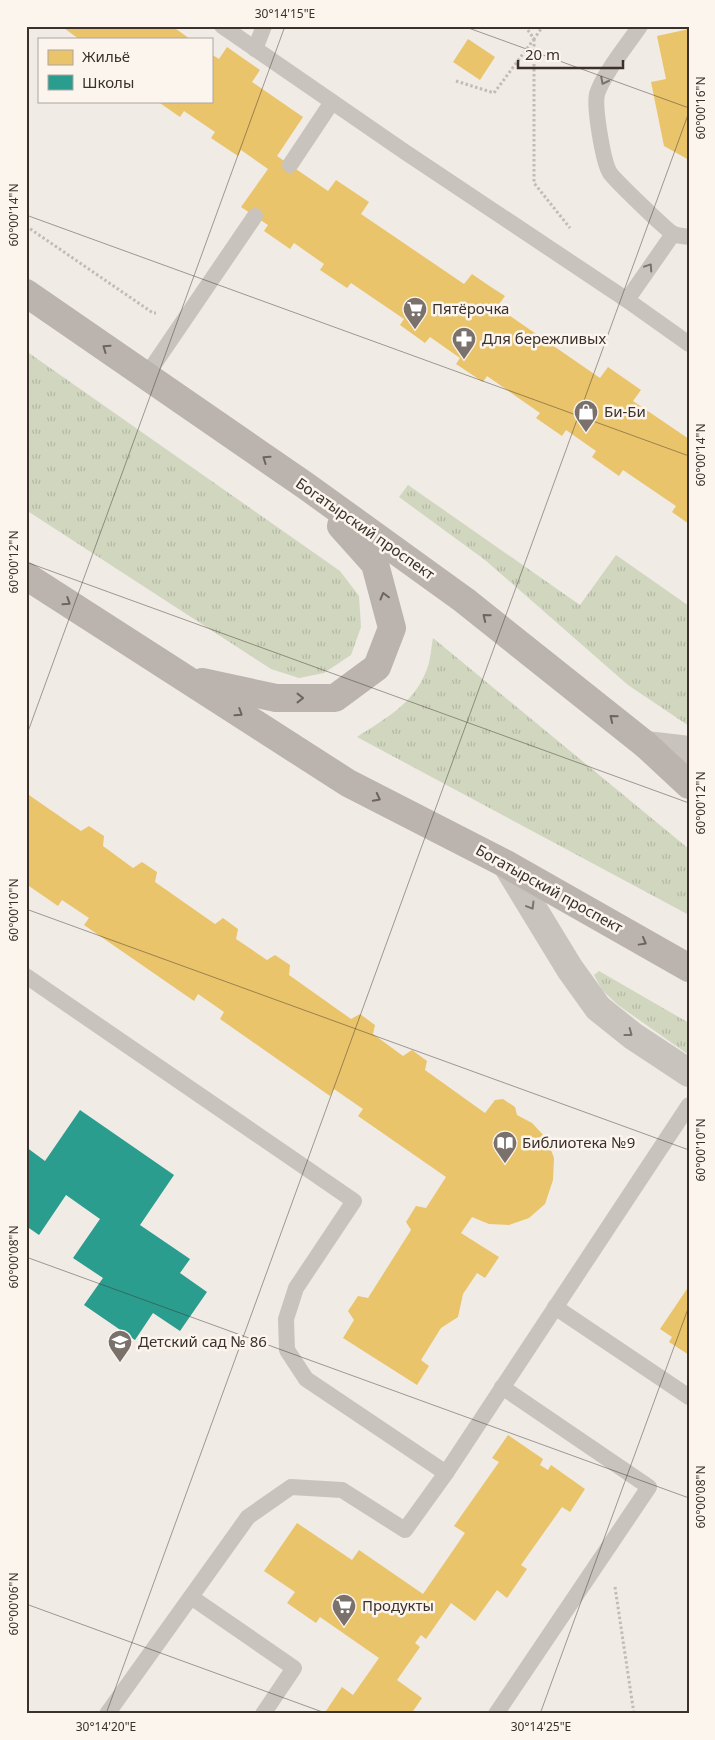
<svg xmlns="http://www.w3.org/2000/svg" width="715" height="1740" viewBox="0 0 715 1740" font-family="'Noto Sans',sans-serif">
	<defs>
		<pattern id="grass-tufts" width="24" height="20" patternUnits="userSpaceOnUse" patternTransform="scale(1.25)"><rect width="24" height="20" fill="#d1d6bf"/><path d="M3 7l-1-3M5 7V3M7 7l1-3M15 17l-1-3M17 17v-4M19 17l1-3" fill="none" stroke="#b4b8a4"/></pattern>
	</defs>
	<rect width="100%" height="100%" fill="#f0ebe5"/>
	<!-- grass -->
	<g fill="url(#grass-tufts)">
		<polygon points="26,351 340,571 359,596 361,627 351,655 324,673 299,678 271,669 26,510"/>
		<polygon points="408,485 580,605 616,555 689,606 689,726 628,685 485,560 399,497"/>
		<path d="M433,638l256,211v66l-332,-178c29,-19 57,-33 70,-68 4,-10 4,-21 6,-31z"/>
		<polygon points="599,971 689,1023 689,1055 618,1005 602,990 594,975"/>
	</g>
	<!-- homes -->
	<g fill="#e9c46a">
		<polygon points="61,26 172,26 190,39 79,39"/>
		<polygon points="689,29 689,160 664,146 651,82 666,79 657,36"/>
		<polygon points="468,39 495,57 480,80 453,62"/>
		<polygon points="227,47 260,70 252,82 303,117 277,156 328,191 336,180 369,202 361,214 464,284 472,274 488,285 505,296 497,307 600,378 608,367 641,390 633,401 689,439 689,524 672,512 676,506 623,470 619,476 592,457 596,451 566,430 562,436 536,418 540,413 487,376 483,382 456,364 460,358 430,337 425,343 400,325 404,319 351,283 347,288 320,270 324,264 294,243 290,249 264,231 268,225 241,207 268,169 241,150 238,156 211,138 215,132 184,111 180,117 157,101 211,101 211,54 219,59"/>
		<polygon points="26,793 81,831 89,826 104,836 103,846 133,868 142,862 157,872 155,882 215,924 223,918 238,929 236,939 267,960 275,955 290,965 289,975 351,1019 360,1014 375,1025 373,1034 403,1056 412,1050 427,1061 425,1070 485,1113 495,1100 503,1099 515,1107 517,1115 532,1123 547,1139 554,1158 553,1180 545,1204 529,1218 509,1225 489,1224 472,1217 461,1233 499,1257 485,1278 477,1273 463,1294 458,1317 441,1328 421,1360 429,1366 417,1385 343,1338 354,1320 348,1311 358,1296 368,1298 411,1230 406,1222 416,1206 426,1208 446,1177 358,1116 363,1109 334,1089 330,1096 220,1019 224,1012 198,994 194,1001 84,925 89,918 62,900 58,906 26,884"/>
		<polygon points="689,1286 689,1355 669,1342 672,1337 660,1329"/>
		<polygon points="508,1435 543,1459 540,1465 548,1470 551,1465 585,1489 570,1512 562,1507 521,1565 527,1569 507,1598 497,1590 475,1621 451,1603 426,1639 421,1635 415,1643 420,1647 397,1680 422,1698 411,1714 324,1714 342,1687 353,1695 379,1658 320,1617 316,1623 287,1603 295,1592 264,1571 297,1523 352,1560 359,1550 423,1594 465,1533 454,1526 499,1462 492,1458"/>
	</g>
	<!-- schools -->
	<polygon fill="#2a9d8f" points="80,1110 174,1175 140,1225 190,1259 180,1273 207,1292 180,1331 153,1313 135,1340 84,1305 103,1278 73,1258 100,1219 66,1195 39,1235 26,1226 26,1147 45,1161"/>
	<g fill="none" stroke-linecap="round" stroke-linejoin="round">
		<!-- path -->
		<g stroke="#c2bbb6" stroke-width="3" stroke-dasharray="2.5 2.5" stroke-linecap="butt">
			<polyline points="525,26 534,39 543,26"/>
			<polyline points="534,39 534,183 570,228"/>
			<polyline points="456,81 494,93 534,39"/>
			<polyline points="26,226 153,313 156,313"/>
			<polyline points="615,1587 634,1714"/>
		</g>
		<!-- lane -->
		<g stroke="#c9c3be" stroke-width="16">
			<polyline points="222,26 405,152 627,300 689,344"/>
			<path d="M640,26c-12,18 -37,48 -43,68 -3,13 6,68 13,79 4,6 58,59 64,61 4,2 10,2 15,3"/>
			<polyline points="255,49 264,26"/>
			<polyline points="290,165 332,102"/>
			<polyline points="627,300 673,234"/>
			<polyline points="146,376 255,216"/>
			<polyline points="26,976 354,1201 296,1288 286,1319 287,1350 306,1379 446,1473"/>
			<polyline points="555,1307 689,1397"/>
			<polyline points="191,1597 294,1668 263,1714"/>
			<polyline points="107,1714 248,1517 291,1487 342,1490 405,1530 446,1473 689,1105"/>
			<polyline points="496,1714 649,1487 502,1387"/>
		</g>
		<!-- street -->
		<g stroke="#c9c3be" stroke-width="28">
			<polyline points="646,745 689,750"/>
			<polyline points="506,864 570,969 598,1008 633,1036 689,1073"/>
		</g>
		<!-- secondary -->
		<g stroke="#bab3ae" stroke-width="28">
			<polyline points="26,293 306,486 464,600 646,745 689,785"/>
			<polyline points="26,576 348,783 506,864 689,968"/>
			<polyline points="202,682 276,698 335,698 377,667 392,628 375,564 341,526"/>
		</g>
	</g>
	<!-- one-way arrows -->
	<defs><path id="oneway-chevron" d="M-2-3.5L2.5 0L-2 3.5" fill="none" stroke-width="1.6" stroke-linecap="round" stroke-linejoin="round" transform="scale(1.25)"/></defs>
	<g stroke="#7b726d">
		<use href="#oneway-chevron" transform="translate(604 81) rotate(117)"/>
		<use href="#oneway-chevron" transform="translate(649 267) rotate(-56)"/>
		<use href="#oneway-chevron" transform="translate(531 906) rotate(59)"/>
		<use href="#oneway-chevron" transform="translate(629 1033) rotate(37)"/>
	</g>
	<g stroke="#6e645f">
		<use href="#oneway-chevron" transform="translate(106 348) rotate(-145)"/>
		<use href="#oneway-chevron" transform="translate(266 459) rotate(-145)"/>
		<use href="#oneway-chevron" transform="translate(384 596) rotate(-105)"/>
		<use href="#oneway-chevron" transform="translate(67 602) rotate(33)"/>
		<use href="#oneway-chevron" transform="translate(486 617) rotate(-141)"/>
		<use href="#oneway-chevron" transform="translate(300 698)"/>
		<use href="#oneway-chevron" transform="translate(239 713) rotate(33)"/>
		<use href="#oneway-chevron" transform="translate(613 718) rotate(-141)"/>
		<use href="#oneway-chevron" transform="translate(377 798) rotate(27)"/>
		<use href="#oneway-chevron" transform="translate(643 942) rotate(29)"/>
	</g>
	<!-- ticks -->
	<path fill="none" stroke="#3b302b" stroke-width="1" stroke-opacity="0.45" d="M463,26l226,82M26,215l663,241M26,562l663,241M26,737l259,-711M26,909l663,241M26,1257l663,241M26,1604l302,110M106,1714l583,-1602M540,1714l149,-408"/>
	<!-- icons -->
	<defs>
		<symbol id="supermarket-pin" viewBox="-11 -11 22 30"><path d="M0 17L-7.5 6A9.5 9.5 0 1 1 7.5 6Z" fill="#7a716c" stroke="#fbf5ee"/><path d="M-6-5.5h2.5l.6 2H6L4.5 2H-2.5L-4.4-4H-6ZM-1.5 3.2a1.3 1.3 0 1 0 .1 0ZM3 3.2a1.3 1.3 0 1 0 .1 0Z" fill="#fff"/></symbol>
		<symbol id="pharmacy-pin" viewBox="-11 -11 22 30"><path d="M0 17L-7.5 6A9.5 9.5 0 1 1 7.5 6Z" fill="#7a716c" stroke="#fbf5ee"/><path d="M-2-6h4v4h4v4h-4v4h-4v-4h-4v-4h4Z" fill="#fff"/></symbol>
		<symbol id="shop-pin" viewBox="-11 -11 22 30"><path d="M0 17L-7.5 6A9.5 9.5 0 1 1 7.5 6Z" fill="#7a716c" stroke="#fbf5ee"/><path d="M-5-2.5h2.3a2.7 3.5 0 0 1 5.4 0H5L5.5 6h-11ZM-1.5-2.5h3a1.5 2.3 0 0 0-3 0Z" fill="#fff"/></symbol>
		<symbol id="library-pin" viewBox="-11 -11 22 30"><path d="M0 17L-7.5 6A9.5 9.5 0 1 1 7.5 6Z" fill="#7a716c" stroke="#fbf5ee"/><path d="M-6-4Q-3-5.5-.7-3.5V5Q-3 3-6 4ZM6-4Q3-5.5 .7-3.5V5Q3 3 6 4Z" fill="#fff"/></symbol>
		<symbol id="school-pin" viewBox="-11 -11 22 30"><path d="M0 17L-7.5 6A9.5 9.5 0 1 1 7.5 6Z" fill="#7a716c" stroke="#fbf5ee"/><path d="M0-5L7-2L0 1L-7-2ZM-4 1L0 2.5L4 1V4Q0 6-4 4Z" fill="#fff"/></symbol>
	</defs>
	<g fill-rule="evenodd">
		<use href="#supermarket-pin" x="401" y="295" width="28" height="38"/>
		<use href="#pharmacy-pin" x="450" y="325" width="28" height="38"/>
		<use href="#shop-pin" x="572" y="398" width="28" height="38"/>
		<use href="#library-pin" x="491" y="1129" width="28" height="38"/>
		<use href="#school-pin" x="106" y="1328" width="28" height="38"/>
		<use href="#supermarket-pin" x="330" y="1592" width="28" height="38"/>
	</g>
	<g text-anchor="middle" stroke-width="5" stroke-linejoin="round" paint-order="stroke">
		<!-- poi labels -->
		<g font-size="15" fill="#3b302b" stroke="#fbf5ee" text-anchor="start">
			<text x="432" y="314">Пятёрочка</text>
			<text x="482" y="344">Для бережливых</text>
			<text x="604" y="417">Би-Би</text>
			<text x="522" y="1148">Библиотека №9</text>
			<text x="138" y="1347">Детский сад № 86</text>
			<text x="362" y="1611">Продукты</text>
		</g>
		<!-- street labels -->
		<g font-size="15" fill="#3b302b" stroke="#fbf5ee">
			<text transform="translate(365 529) rotate(35)" y="5">Богатырский проспект</text>
			<text transform="translate(549 889) rotate(29)" y="5">Богатырский проспект</text>
		</g>
	</g>
	<!-- border -->
	<rect width="715" height="1740" fill="none" stroke="#fbf5ee" stroke-width="55"/>
	<!-- legend -->
	<rect x="38" y="38" width="175" height="65" fill="#fbf5ee" stroke="#aea6a0"/>
	<rect x="48" y="50" width="25" height="15" fill="#e9c46a" stroke="#aea6a0"/>
	<text x="82" y="62" font-size="15" fill="#3b302b">Жильё</text>
	<rect x="48" y="75" width="25" height="15" fill="#2a9d8f" stroke="#aea6a0"/>
	<text x="82" y="88" font-size="15" fill="#3b302b">Школы</text>
	<!-- scale -->
	<path d="M518 60v8h105v-8" fill="none" stroke="#3b302b" stroke-width="2.5"/>
	<text x="525" y="60" font-size="15" fill="#3b302b" stroke="#fbf5ee" stroke-width="4" paint-order="stroke">20 m</text>
	<rect x="28" y="28" width="660" height="1684" fill="none" stroke="#3b302b" stroke-width="2"/>
	<g font-size="12" text-anchor="middle" fill="#3b302b">
		<text x="285" y="18">30°14'15"E</text>
		<text transform="translate(701 108) rotate(-90)" y="4">60°00'16"N</text>
		<text transform="translate(14 215) rotate(-90)" y="4">60°00'14"N</text>
		<text transform="translate(701 455) rotate(-90)" y="4">60°00'14"N</text>
		<text transform="translate(14 562) rotate(-90)" y="4">60°00'12"N</text>
		<text transform="translate(701 803) rotate(-90)" y="4">60°00'12"N</text>
		<text transform="translate(14 910) rotate(-90)" y="4">60°00'10"N</text>
		<text transform="translate(701 1150) rotate(-90)" y="4">60°00'10"N</text>
		<text transform="translate(14 1257) rotate(-90)" y="4">60°00'08"N</text>
		<text transform="translate(701 1497) rotate(-90)" y="4">60°00'08"N</text>
		<text transform="translate(14 1604) rotate(-90)" y="4">60°00'06"N</text>
		<text x="106" y="1731">30°14'20"E</text>
		<text x="541" y="1731">30°14'25"E</text>
	</g>
</svg>
